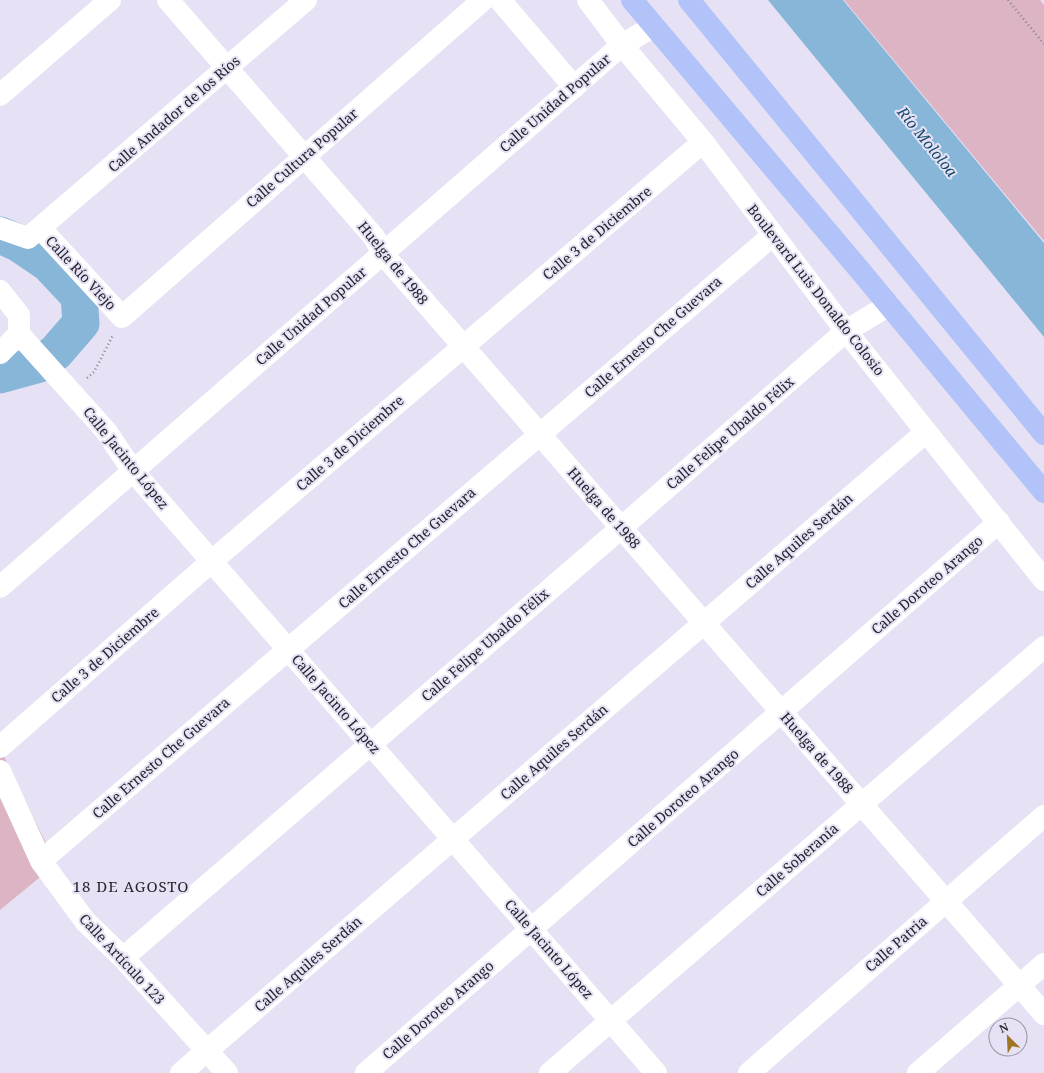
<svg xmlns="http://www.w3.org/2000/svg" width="1044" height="1073" viewBox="0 0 1044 1073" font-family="'Noto Serif',serif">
	<rect width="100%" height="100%" fill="#e6e1f4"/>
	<!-- green -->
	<g fill="#dcb4c3">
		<polygon points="844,0 1040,0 1044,5 1044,241"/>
		<polygon points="0,748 56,864 0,910"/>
	</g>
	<!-- water -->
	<polygon fill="#87b6d9" points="768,0 843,0 1044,243 1044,337"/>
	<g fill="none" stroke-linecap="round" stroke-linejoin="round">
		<!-- river -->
		<polyline stroke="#87b6d9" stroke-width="37" points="0,235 18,243 49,264 79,296 81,323 56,352 40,364 0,375"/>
		<!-- path -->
		<g stroke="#878491" stroke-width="2.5" stroke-dasharray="1 3" stroke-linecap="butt">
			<polyline points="1008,0 1044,44"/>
			<polyline points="87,378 94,372 113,335"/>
		</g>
		<!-- minor -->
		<g stroke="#fff" stroke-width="22">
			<polyline points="168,0 374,237 383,254 1044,1014"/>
			<polyline points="500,0 574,87"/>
			<polyline points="588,0 622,45 703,142 846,331 1044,580"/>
			<polyline points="0,95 110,0"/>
			<polyline points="0,228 28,238 306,0"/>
			<polyline points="41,229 122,317 483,0"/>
			<polyline points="0,291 19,315 19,334"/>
			<polyline points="19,334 106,431 133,471 656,1073"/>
			<polyline points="0,353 19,334"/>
			<polyline points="0,587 622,45 654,26"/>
			<polyline points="0,747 212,561 703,142"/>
			<polyline points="0,771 41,861 85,921 123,958 227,1073"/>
			<polyline points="41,861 773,235"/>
			<polyline points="123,958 621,528 846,331 889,305"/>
			<polyline points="181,1073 926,432"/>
			<polyline points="366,1073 999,522"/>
			<polyline points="550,1073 1044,647"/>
			<polyline points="749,1073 1044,816"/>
			<polyline points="918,1073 1044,964"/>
		</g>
		<!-- major -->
		<g stroke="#b2c3f9" stroke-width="22">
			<polyline points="632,0 863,274 1044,492"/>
			<polyline points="689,0 1044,434"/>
		</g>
	</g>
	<g text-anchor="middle" stroke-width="4" stroke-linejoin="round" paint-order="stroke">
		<!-- street labels -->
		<g font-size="14" fill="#25242a" stroke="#e6e1f4">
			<text transform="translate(555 103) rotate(-41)" y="5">Calle Unidad Popular</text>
			<text transform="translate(174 114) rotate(-41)" y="5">Calle Andador de los Ríos</text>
			<text transform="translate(302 158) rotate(-41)" y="5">Calle Cultura Popular</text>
			<text transform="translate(597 233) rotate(-40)" y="5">Calle 3 de Diciembre</text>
			<text transform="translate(393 263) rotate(51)" y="5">Huelga de 1988</text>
			<text transform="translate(81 273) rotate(47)" y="5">Calle Río Viejo</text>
			<text transform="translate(816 290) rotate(52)" y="5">Boulevard Luis Donaldo Colosio</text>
			<text transform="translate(311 316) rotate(-41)" y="5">Calle Unidad Popular</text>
			<text transform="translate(653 337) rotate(-41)" y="5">Calle Ernesto Che Guevara</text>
			<text transform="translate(730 433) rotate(-41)" y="5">Calle Felipe Ubaldo Félix</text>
			<text transform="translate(350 443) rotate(-41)" y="5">Calle 3 de Diciembre</text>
			<text transform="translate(126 458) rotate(51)" y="5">Calle Jacinto López</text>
			<text transform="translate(604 508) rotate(49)" y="5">Huelga de 1988</text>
			<text transform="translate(799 541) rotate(-41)" y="5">Calle Aquiles Serdán</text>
			<text transform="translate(407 548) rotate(-41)" y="5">Calle Ernesto Che Guevara</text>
			<text transform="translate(927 585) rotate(-41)" y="5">Calle Doroteo Arango</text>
			<text transform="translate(485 645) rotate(-41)" y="5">Calle Felipe Ubaldo Félix</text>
			<text transform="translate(105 655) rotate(-41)" y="5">Calle 3 de Diciembre</text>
			<text transform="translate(336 704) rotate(49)" y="5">Calle Jacinto López</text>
			<text transform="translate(554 752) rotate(-41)" y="5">Calle Aquiles Serdán</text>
			<text transform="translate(817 753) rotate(49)" y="5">Huelga de 1988</text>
			<text transform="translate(161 758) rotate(-41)" y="5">Calle Ernesto Che Guevara</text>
			<text transform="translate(683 798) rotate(-41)" y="5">Calle Doroteo Arango</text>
			<text transform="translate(797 860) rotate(-41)" y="5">Calle Soberanía</text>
			<text transform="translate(896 944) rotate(-41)" y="5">Calle Patria</text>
			<text transform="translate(549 949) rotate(49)" y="5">Calle Jacinto López</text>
			<text transform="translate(122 959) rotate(47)" y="5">Calle Artículo 123</text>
			<text transform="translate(308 964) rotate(-41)" y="5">Calle Aquiles Serdán</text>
			<text transform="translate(438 1010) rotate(-41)" y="5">Calle Doroteo Arango</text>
		</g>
		<!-- water labels -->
		<g font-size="15" font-style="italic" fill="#124a6c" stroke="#e6e1f4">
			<text transform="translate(927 142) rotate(51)" y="5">Río Mololoa</text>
		</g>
		<!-- neighbourhood labels -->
		<g font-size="15" letter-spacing="1" fill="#25242a" stroke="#e6e1f4">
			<text x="131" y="892">18 DE AGOSTO</text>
		</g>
	</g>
	<!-- north arrow -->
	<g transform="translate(1008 1037) rotate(336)"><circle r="19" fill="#e6e1f4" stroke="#9995a3"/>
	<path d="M0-3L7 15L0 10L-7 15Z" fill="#9f7423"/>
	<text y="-6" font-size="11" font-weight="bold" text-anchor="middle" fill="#25242a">N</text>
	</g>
</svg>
